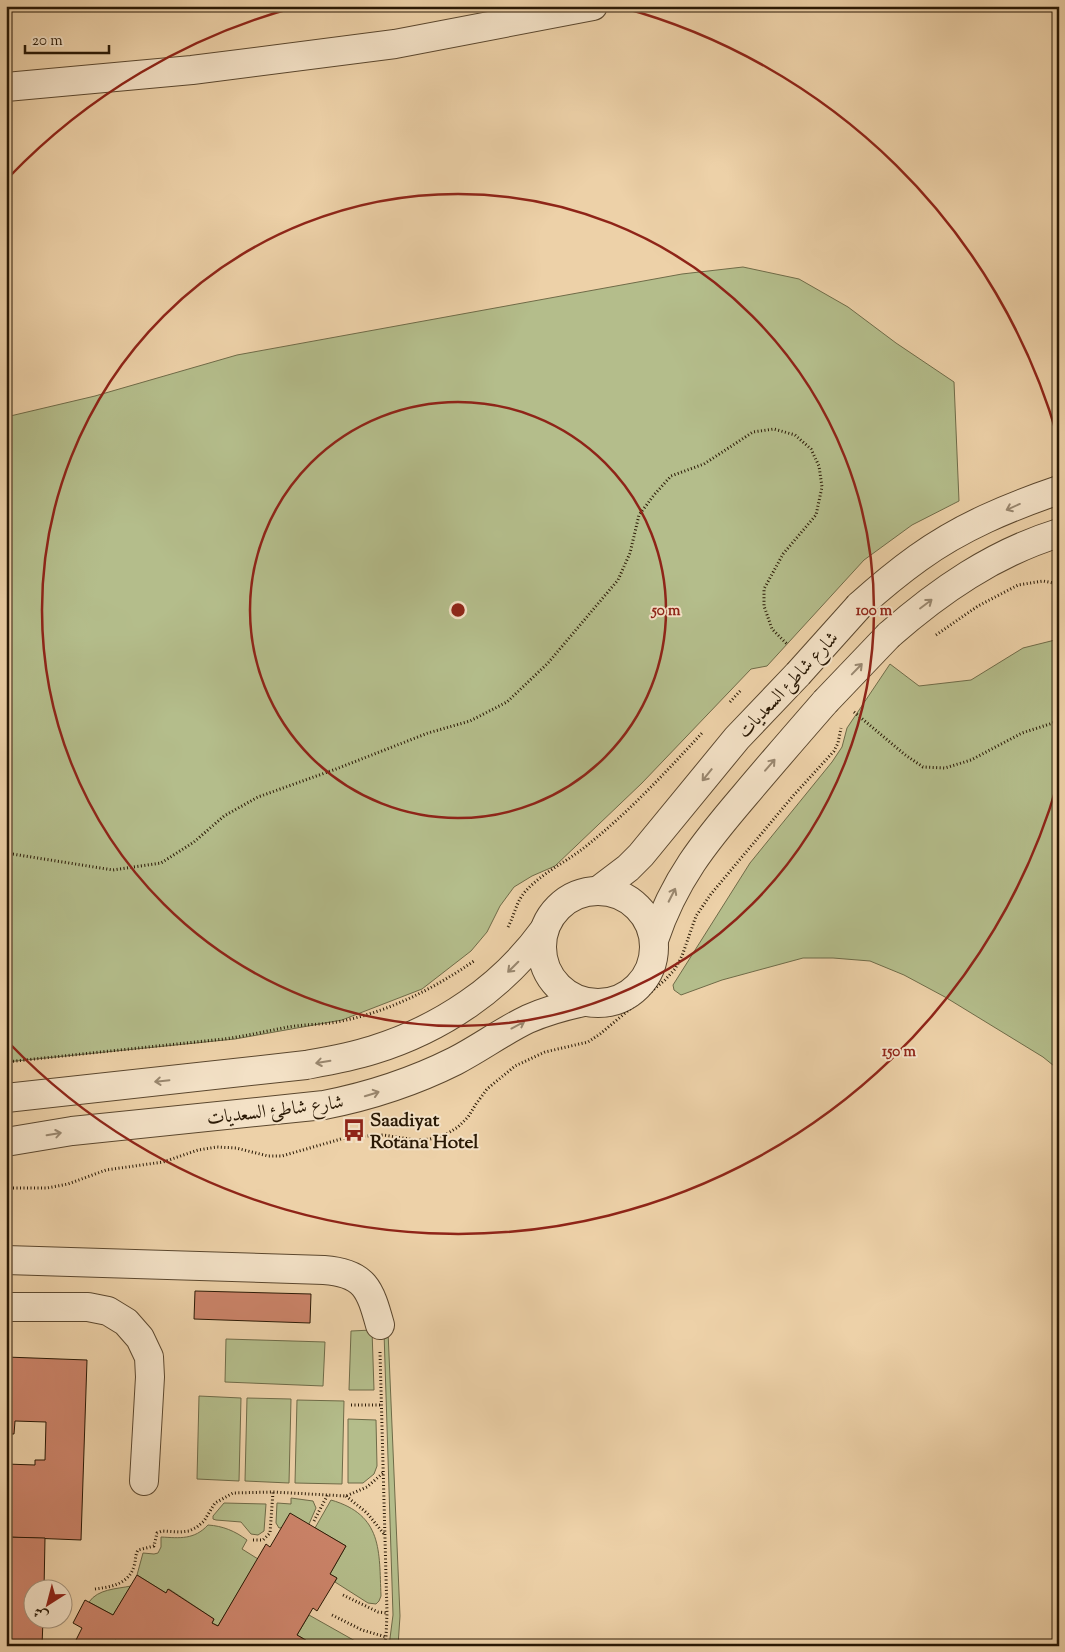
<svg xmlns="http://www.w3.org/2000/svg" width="1065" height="1652" viewBox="0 0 1065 1652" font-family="'Sorts Mill Goudy',Amiri,serif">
	<rect width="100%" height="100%" fill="#edd1a8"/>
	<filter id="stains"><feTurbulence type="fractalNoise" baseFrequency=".004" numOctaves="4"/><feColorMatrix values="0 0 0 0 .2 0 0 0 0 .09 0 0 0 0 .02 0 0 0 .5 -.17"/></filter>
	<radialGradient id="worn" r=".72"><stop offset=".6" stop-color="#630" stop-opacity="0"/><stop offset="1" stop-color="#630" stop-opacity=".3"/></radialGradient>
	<!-- green -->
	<g fill="#b4bd8b" stroke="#6f6b48">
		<polygon points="743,267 799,279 848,307 896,343 954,382 959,501 912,525 864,560 767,666 751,669 642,783 555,866 532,876 514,887 500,906 487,932 471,951 422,989 342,1020 235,1039 6,1062 6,417 95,396 237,355 682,274"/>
		<polygon points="1059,639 1059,1070 1043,1057 945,997 904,975 870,961 833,958 803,958 722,980 681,995 674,990 673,985 750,863 832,762 842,747 847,728 890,664 919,686 971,680 1023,648"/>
		<polygon points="372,1330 374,1390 349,1390 351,1331"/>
		<polygon points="388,1331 400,1616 398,1646 389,1646 393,1615 384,1332"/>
		<polygon points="226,1339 325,1342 323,1386 225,1382"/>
		<polygon points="199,1396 241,1398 239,1481 197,1479"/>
		<polygon points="247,1398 291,1399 289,1483 245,1481"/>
		<polygon points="297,1400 344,1401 342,1484 295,1483"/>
		<polygon points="348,1419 376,1420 377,1466 374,1474 363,1483 348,1483"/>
		<polygon points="291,1498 313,1501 316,1508 309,1524 279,1528 276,1523 277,1503 291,1504"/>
		<path d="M331,1500c52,15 48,51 50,96l-2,5 -3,3 -8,-1 -33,-21 2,-4 -7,-4 16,-28 -31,-18z"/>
		<polygon points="224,1503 266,1504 264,1531 258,1535 251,1534 241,1522 216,1520 213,1519 213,1516"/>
		<path d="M208,1525c15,1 27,6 39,15l-5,9 16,10 -40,67 -6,-3 2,-4 -45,-30 -3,4 -29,-18 6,-22 11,1 4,-1 3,-6v-10c19,1 33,3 47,-12z"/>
		<path d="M131,1586l-18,29 -24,-13c9,-13 27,-13 42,-16z"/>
		<polygon points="309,1615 364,1646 316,1646 297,1635"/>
	</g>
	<!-- building -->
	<g fill="#cc846a" stroke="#2a1905">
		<polygon points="195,1291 311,1294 310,1323 194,1319"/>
		<polygon points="6,1357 87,1360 81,1540 6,1537 6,1464 35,1465 35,1460 45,1460 46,1422 15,1421 14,1434 6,1434"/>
		<polygon points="290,1513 346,1546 330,1574 337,1578 317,1611 313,1608 297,1635 316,1646 125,1646 115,1640 112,1646 73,1646 82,1628 73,1623 85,1600 113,1615 137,1575 166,1593 168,1589 214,1619 212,1623 218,1626 266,1544 270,1547"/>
		<polygon points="6,1537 45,1538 44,1590 32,1590 32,1620 43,1620 42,1646 6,1646"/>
	</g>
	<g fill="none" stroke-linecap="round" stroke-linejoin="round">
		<defs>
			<g id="minor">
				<polyline points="6,87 192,70 395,44 593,6"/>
				<path d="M859,606c19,-17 38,-33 59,-48 43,-31 91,-51 141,-68"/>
				<path d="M889,635c50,-44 105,-82 170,-102"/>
				<polyline points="599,890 628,868 641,855 737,738 798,674"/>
				<circle cx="598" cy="947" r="56"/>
				<path d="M654,940c20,-60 50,-97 91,-145 26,-31 53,-62 80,-93"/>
				<path d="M6,1098l300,-33c22,-4 45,-8 67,-15 68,-21 129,-62 171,-120"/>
				<path d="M6,1142l66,-11 252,-26c46,-9 89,-23 131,-44 25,-13 48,-30 73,-42 18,-8 37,-13 55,-17"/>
				<path d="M6,1260l318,10c41,3 46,19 56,55"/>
				<polyline points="6,1307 88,1307 108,1311 126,1322 140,1338 149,1357 150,1377 144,1481"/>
			</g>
		</defs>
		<!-- minor casing -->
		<use href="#minor" stroke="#5b472e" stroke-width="30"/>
		<!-- path -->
		<g stroke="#2a1905" stroke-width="3" stroke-dasharray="1 2.5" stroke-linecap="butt">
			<polyline points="936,635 978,606 1018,585 1043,581 1059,584"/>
			<polyline points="730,702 741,690"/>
			<polyline points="854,712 904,754 923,767 945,768 971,760 1022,733 1059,721"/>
			<polyline points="6,853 113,870 161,863 194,842 224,816 258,797 336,769 428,733 470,721 507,702 548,663 618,580 630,553 639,515 654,495 671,476 704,464 753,432 774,429 795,435 811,449 819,466 822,487 816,515 783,554 764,589 764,606 772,629 788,645"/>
			<path d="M508,927c6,-11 8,-24 16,-34 17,-20 41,-30 61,-46 43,-34 80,-74 117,-114"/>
			<path d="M6,1062l218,-23c22,-3 43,-8 64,-12 18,-3 36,-2 54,-6 48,-10 91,-32 132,-60"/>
			<polyline points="6,1188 47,1188 68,1184 106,1170 163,1162 198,1150 217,1147 236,1148 268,1156 282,1156 348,1137 383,1135 416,1140 430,1139 445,1135 458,1127 468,1117 476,1104 487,1089 515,1066 545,1052 588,1042 600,1034 665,980 675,969 682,956 696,916 711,894 793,796 834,751 838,743 841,728"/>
			<polyline points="380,1352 387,1613 386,1637 384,1646"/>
			<polyline points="351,1405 382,1405"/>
			<polyline points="346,1496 367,1513 384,1534"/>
			<polyline points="314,1521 328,1494"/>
			<polyline points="253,1540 263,1540 270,1533 273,1492"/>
			<path d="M95,1589c16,-2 34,-5 39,-23 2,-6 1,-11 4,-16l16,-4 3,-13 5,-2 18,1 9,-1 8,-4 7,-6 11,-18 18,-10 40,-1 73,4 21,-9 16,-14"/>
			<polyline points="343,1595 378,1612 387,1613"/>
			<polyline points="332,1615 362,1630 386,1637"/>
		</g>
		<!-- minor -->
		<use href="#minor" stroke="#f3e1c6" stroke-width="28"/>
		<defs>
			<g id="minor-bridge">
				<polyline points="798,674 859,606"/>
				<polyline points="825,702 889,635"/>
			</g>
		</defs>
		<!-- minor-bridge casing -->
		<use href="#minor-bridge" stroke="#5b472e" stroke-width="30" stroke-linecap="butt"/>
		<!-- minor-bridge -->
		<use href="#minor-bridge" stroke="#f3e1c6" stroke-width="28"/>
	</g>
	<!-- one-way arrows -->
	<defs><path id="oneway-shaft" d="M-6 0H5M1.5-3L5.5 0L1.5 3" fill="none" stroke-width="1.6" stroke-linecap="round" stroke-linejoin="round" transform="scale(1.25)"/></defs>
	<g stroke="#99876f">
		<use href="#oneway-shaft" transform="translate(1013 507) rotate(156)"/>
		<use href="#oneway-shaft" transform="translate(926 604) rotate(-37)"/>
		<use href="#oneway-shaft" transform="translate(857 669) rotate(-46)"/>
		<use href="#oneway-shaft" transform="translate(770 765) rotate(-49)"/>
		<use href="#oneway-shaft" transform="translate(707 775) rotate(129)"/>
		<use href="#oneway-shaft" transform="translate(672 895) rotate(-63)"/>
		<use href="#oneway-shaft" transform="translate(513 967) rotate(135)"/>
		<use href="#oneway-shaft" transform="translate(518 1025) rotate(-28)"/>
		<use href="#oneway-shaft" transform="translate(323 1062) rotate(171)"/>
		<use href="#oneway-shaft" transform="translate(162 1081) rotate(174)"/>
		<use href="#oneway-shaft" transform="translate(372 1094) rotate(-17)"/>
		<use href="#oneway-shaft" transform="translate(54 1134) rotate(-9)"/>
	</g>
	<!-- distance rings -->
	<g fill="none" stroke="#8f2418" stroke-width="2.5">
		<circle cx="458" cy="610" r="208"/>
		<circle cx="458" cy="610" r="416"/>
		<path d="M1058 782A624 624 0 0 1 9 1043M9 177A624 624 0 0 1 296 7M620 7A624 624 0 0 1 1058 438"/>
	</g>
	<!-- icons -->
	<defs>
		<symbol id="bus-bare" viewBox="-9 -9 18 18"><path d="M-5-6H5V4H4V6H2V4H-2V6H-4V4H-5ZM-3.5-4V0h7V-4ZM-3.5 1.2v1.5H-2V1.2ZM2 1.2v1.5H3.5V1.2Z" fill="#8f2418" stroke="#f3e1c6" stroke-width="2.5" paint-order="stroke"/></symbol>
	</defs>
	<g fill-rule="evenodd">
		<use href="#bus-bare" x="338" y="1114" width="32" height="32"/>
	</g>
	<g text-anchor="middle" stroke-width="4" stroke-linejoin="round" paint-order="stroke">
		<!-- street labels -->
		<g font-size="19" fill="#2a1905" stroke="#f3e1c6">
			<text transform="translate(787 684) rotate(-47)" y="7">شارع شاطئ السعديات</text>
			<text transform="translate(275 1109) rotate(-7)" y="7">شارع شاطئ السعديات</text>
		</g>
		<!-- poi labels -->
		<g font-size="19" font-weight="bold" fill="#2a1905" stroke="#f3e1c6" text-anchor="start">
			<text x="370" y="1126">Saadiyat<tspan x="370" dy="22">Rotana Hotel</tspan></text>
		</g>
	</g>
	<circle cx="458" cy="610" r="8" fill="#8f2418" stroke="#f3e1c6" stroke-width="2.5"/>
	<g font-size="15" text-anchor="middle" font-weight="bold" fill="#8f2418" stroke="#f3e1c6" stroke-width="4" stroke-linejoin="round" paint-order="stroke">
		<text x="666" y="615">50 m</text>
		<text x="874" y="615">100 m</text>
		<text x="899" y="1056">150 m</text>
	</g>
	<!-- margin -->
	<rect width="1065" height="1652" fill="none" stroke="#edd1a8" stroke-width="25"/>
	<rect x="8" y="8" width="1050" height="1637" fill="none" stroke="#2a1905" stroke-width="2.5"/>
	<rect x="12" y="12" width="1040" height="1627" fill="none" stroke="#2a1905"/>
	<!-- north arrow -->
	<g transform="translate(48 1604) rotate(216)"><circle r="24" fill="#f3e1c6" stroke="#a39179"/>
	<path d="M0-4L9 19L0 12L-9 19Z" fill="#8f2418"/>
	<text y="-8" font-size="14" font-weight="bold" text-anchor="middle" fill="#2a1905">ش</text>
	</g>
	<!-- scale -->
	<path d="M25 45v8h84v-8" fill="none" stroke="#2a1905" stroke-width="2.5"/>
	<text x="32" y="45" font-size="15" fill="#2a1905" stroke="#f3e1c6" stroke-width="4" paint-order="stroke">20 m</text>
	<rect width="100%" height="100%" filter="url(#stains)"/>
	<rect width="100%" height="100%" fill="url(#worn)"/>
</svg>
